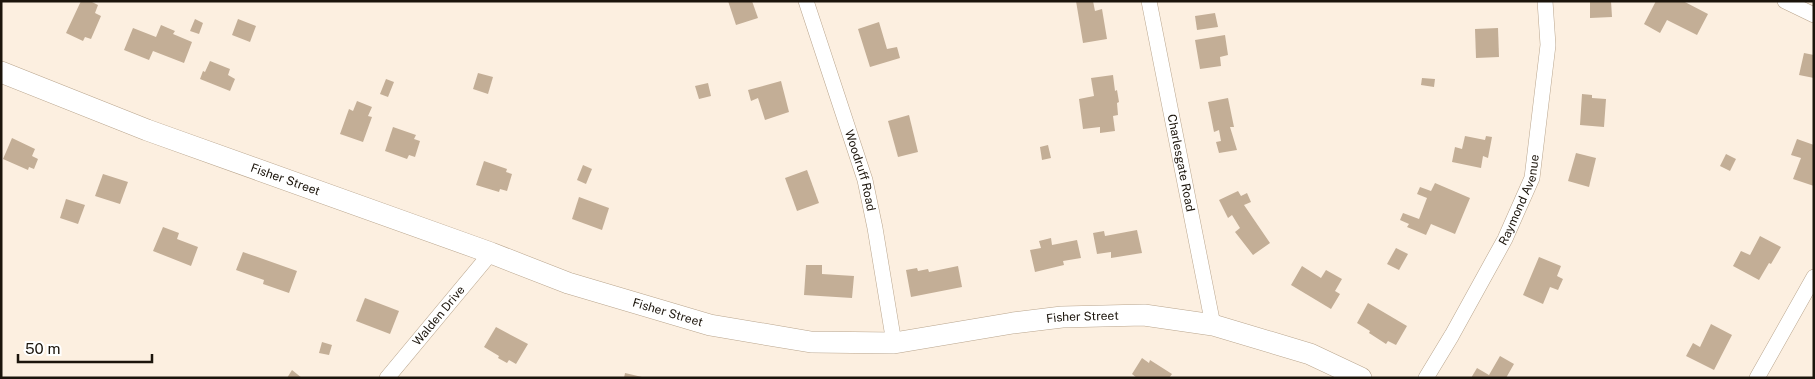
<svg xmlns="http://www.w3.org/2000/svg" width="1815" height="379" viewBox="0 0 1815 379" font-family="'Public Sans',sans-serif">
	<rect width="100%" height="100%" fill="#fcefe0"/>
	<!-- building -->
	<g fill="#c3ae96">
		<polygon points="81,1 90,1 98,5 95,13 101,16 91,39 85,37 83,41 66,33"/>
		<polygon points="728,1 752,1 758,18 736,25"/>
		<polygon points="1076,1 1093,1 1095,11 1102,9 1107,39 1083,43"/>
		<polygon points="1590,1 1611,1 1612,17 1590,18"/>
		<polygon points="1656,1 1683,1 1708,14 1697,35 1667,20 1660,33 1644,24"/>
		<polygon points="1215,13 1218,27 1197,30 1195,16"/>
		<polygon points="195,19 203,23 199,34 190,31"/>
		<polygon points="238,19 256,26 250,42 232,35"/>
		<polygon points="879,22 887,49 897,47 900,58 870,67 858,29"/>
		<polygon points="161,25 175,31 173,34 192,42 184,63 153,51 149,60 124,50 133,28 156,37"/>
		<polygon points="1498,28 1499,57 1476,58 1475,29"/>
		<polygon points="1225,35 1228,55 1220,57 1221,66 1200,69 1195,40"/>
		<polygon points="1804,53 1814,55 1814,78 1799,75"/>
		<polygon points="210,61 230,69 228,75 235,79 230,91 200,79 203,71 205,72"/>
		<polygon points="478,73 493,77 488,94 473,89"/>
		<polygon points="1113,75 1115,91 1117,90 1119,102 1117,103 1118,115 1113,116 1115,131 1100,133 1100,127 1083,129 1079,99 1094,96 1091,78"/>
		<polygon points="1422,78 1435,79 1434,87 1421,85"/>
		<polygon points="386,79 394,82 388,97 380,94"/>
		<polygon points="781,81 789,112 765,120 758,98 751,101 748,90"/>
		<polygon points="708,83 711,96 699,99 695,86"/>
		<polygon points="1582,94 1592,95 1592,98 1606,99 1604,127 1580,125"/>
		<polygon points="1228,98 1234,127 1230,127 1237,150 1219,153 1216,142 1221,141 1219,130 1214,132 1208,102"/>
		<polygon points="357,101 372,107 368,116 372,117 363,142 340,134 349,109 353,111"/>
		<polygon points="909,115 918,152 898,157 888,121"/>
		<polygon points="393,127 416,135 414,139 420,141 415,157 409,155 407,159 385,151"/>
		<polygon points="1465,136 1485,140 1486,136 1492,137 1488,158 1483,156 1481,168 1452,162 1455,147 1462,149"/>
		<polygon points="12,138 35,149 32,156 38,159 34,169 29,167 28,170 3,159"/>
		<polygon points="1797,139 1814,145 1814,186 1793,179 1801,158 1791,155"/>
		<polygon points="1048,145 1051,158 1042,160 1040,147"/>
		<polygon points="1576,153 1596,158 1589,187 1568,181"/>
		<polygon points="1726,154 1736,159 1730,171 1720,166"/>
		<polygon points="484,161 507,169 506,172 512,174 507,191 500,189 499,192 476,185"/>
		<polygon points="583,165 592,169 586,184 577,180"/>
		<polygon points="807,170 819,203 797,211 785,178"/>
		<polygon points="103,174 128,182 120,204 95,196"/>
		<polygon points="1435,183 1470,198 1455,234 1431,224 1426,235 1407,227 1409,224 1400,220 1403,213 1419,219 1427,198 1417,194 1420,187 1431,191"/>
		<polygon points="1238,191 1241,196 1247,193 1251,202 1244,205 1270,243 1253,255 1235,232 1240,228 1232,215 1228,218 1219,200"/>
		<polygon points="579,197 609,208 602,230 572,219"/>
		<polygon points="66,199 85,205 78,224 60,218"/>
		<polygon points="163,227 179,233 177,239 198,247 191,266 153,251"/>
		<polygon points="1137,230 1142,253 1111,258 1111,252 1097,254 1093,233 1104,231 1105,236"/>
		<polygon points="1760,236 1781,247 1771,264 1769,263 1759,280 1733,266 1741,251 1750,255"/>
		<polygon points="1051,238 1052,245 1077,240 1081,258 1063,261 1064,265 1035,272 1030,250 1041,248 1039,241"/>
		<polygon points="1396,248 1408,254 1399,270 1387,264"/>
		<polygon points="243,252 297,271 289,293 263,284 264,280 236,270"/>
		<polygon points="1539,257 1561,266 1557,276 1563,279 1558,290 1550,287 1543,304 1523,295"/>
		<polygon points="806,265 822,265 822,274 854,276 852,298 804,295"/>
		<polygon points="958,266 962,287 911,297 906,270 917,268 918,271 928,269 929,272"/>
		<polygon points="1302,266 1321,278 1326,270 1342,279 1335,291 1340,294 1331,309 1291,285"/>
		<polygon points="365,298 399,311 390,334 356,321"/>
		<polygon points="1368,303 1407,326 1396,345 1388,341 1386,344 1369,333 1370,331 1357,323"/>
		<polygon points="1711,324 1732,335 1714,370 1686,356 1693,343 1700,347"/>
		<polygon points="496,327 528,344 516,364 509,360 507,363 498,358 499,356 484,347"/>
		<polygon points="322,342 332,345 329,355 319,353"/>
		<polygon points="1500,356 1514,364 1506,378 1471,378 1477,368 1489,375"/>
		<polygon points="1142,358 1149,363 1150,360 1172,374 1169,378 1137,378 1132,374"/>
		<polygon points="292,370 302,378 287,378"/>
		<polygon points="625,373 642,377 642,378 624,378"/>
	</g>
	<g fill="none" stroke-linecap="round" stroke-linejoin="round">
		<defs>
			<g id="minor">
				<path id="s1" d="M806,1l59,179 10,48 19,115"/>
				<path id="s2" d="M1149,1l64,324"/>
				<polyline points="1785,1 1814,15"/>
				<path id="s3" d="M387,378l104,-125"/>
				<path id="s4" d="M1426,378l26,-43 53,-96 27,-61 16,-133 -3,-44"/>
				<polyline points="1757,378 1814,277"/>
			</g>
			<g id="secondary">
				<path id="s5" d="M1,72l146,58 344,123 77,30 142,42 101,17 83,1 119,-20 49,-6 82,-2 69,10 97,29 51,24"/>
			</g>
		</defs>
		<!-- minor casing -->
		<use href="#minor" stroke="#b9a58d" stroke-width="16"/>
		<!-- secondary casing -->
		<use href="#secondary" stroke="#b9a58d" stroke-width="22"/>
		<!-- minor -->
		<use href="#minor" stroke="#fff" stroke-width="15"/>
		<!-- secondary -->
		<use href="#secondary" stroke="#fff" stroke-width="21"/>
	</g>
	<g text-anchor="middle" stroke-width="5" stroke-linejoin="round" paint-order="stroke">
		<!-- street labels -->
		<g font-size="12" fill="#1b140b" stroke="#fff">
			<text dy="4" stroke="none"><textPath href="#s2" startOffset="165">Charlesgate Road</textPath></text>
			<text dy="4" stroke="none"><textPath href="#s1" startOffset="178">Woodruff Road</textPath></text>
			<text dy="4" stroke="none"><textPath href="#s5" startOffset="304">Fisher Street</textPath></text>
			<text dy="4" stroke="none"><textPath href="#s4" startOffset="202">Raymond Avenue</textPath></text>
			<text dy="4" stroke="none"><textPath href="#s5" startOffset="709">Fisher Street</textPath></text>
			<text dy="4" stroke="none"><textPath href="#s3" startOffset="81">Walden Drive</textPath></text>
			<text dy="4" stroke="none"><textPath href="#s5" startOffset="1129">Fisher Street</textPath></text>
		</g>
	</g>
	<!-- border -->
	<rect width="1815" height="379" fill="none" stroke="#1b140b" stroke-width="5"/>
	<!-- scale -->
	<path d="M18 354v8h134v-8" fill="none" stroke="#1b140b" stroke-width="2.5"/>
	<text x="25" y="354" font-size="15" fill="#1b140b" stroke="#ffffff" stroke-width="4" paint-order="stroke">50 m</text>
</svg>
